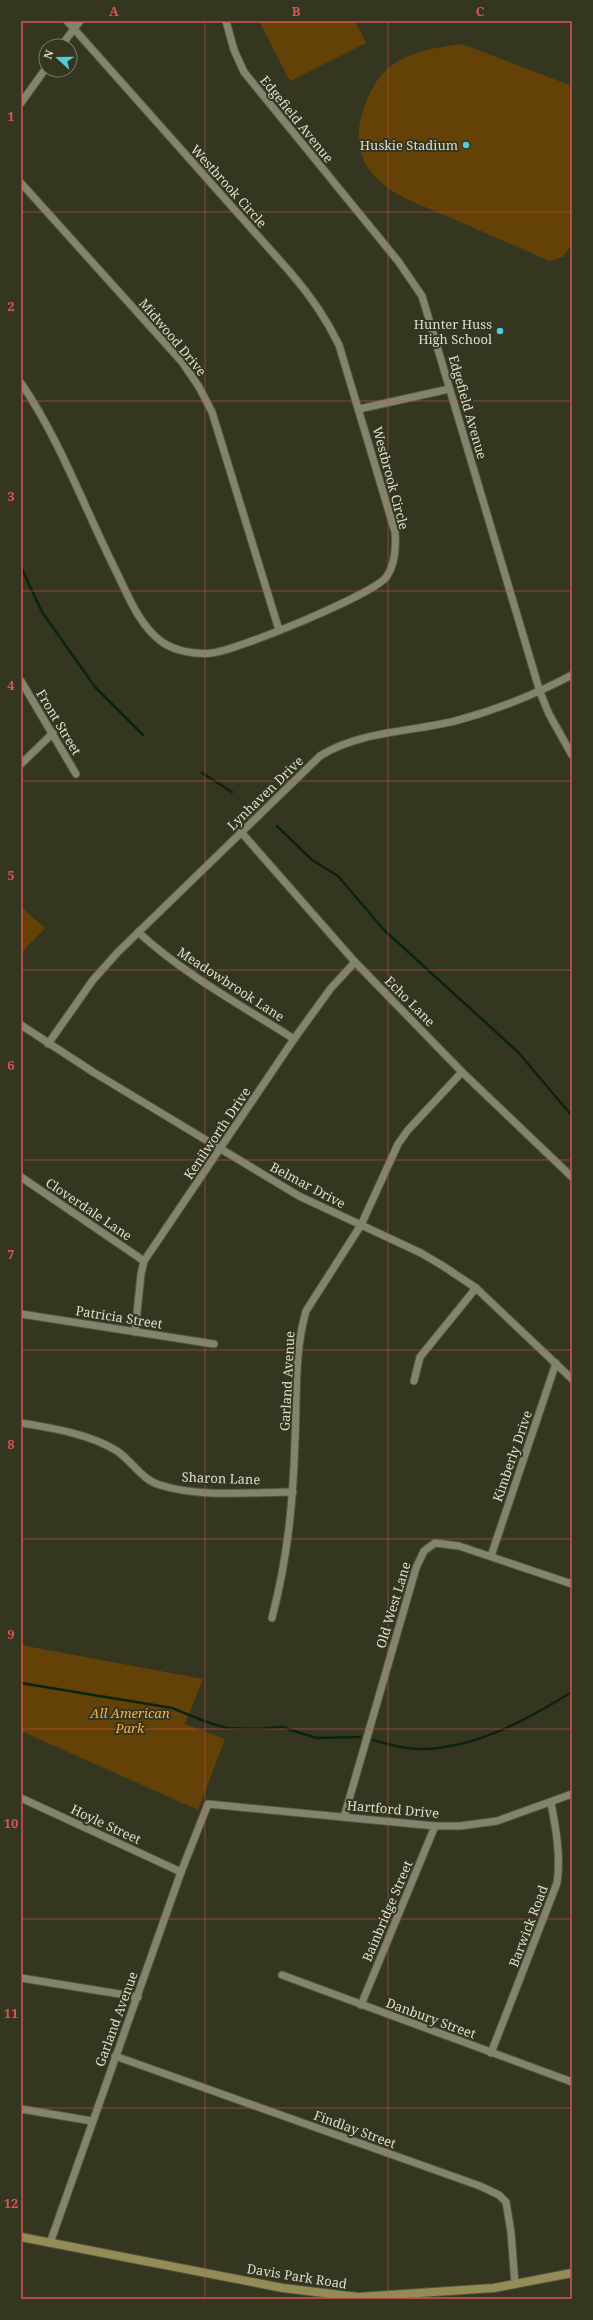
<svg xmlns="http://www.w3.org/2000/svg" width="593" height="2320" viewBox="0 0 593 2320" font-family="'Noto Serif',serif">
	<rect width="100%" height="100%" fill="#353620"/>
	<!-- green -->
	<g fill="#644107">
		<polygon points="259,21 355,21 366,43 290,81"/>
		<path d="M462,44l110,42v158l-9,13 -14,4c-33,-15 -66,-29 -100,-44 -16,-7 -34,-13 -50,-22 -14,-8 -32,-23 -37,-39 -7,-20 -2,-40 6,-59 19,-43 52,-47 94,-53z"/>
		<polygon points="21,907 45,928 21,953"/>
		<polygon points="21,1645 203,1679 185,1724 225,1739 198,1810 21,1731"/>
	</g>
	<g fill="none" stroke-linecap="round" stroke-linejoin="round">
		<!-- stream -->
		<g stroke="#0b2410" stroke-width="2.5">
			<polyline points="21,567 42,612 95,687 143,735"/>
			<polyline points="202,773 232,792"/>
			<polyline points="277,826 312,860 338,876 384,930 518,1052 572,1116"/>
			<polyline points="21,1683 172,1708 204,1721 226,1728 257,1729 282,1727 316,1738 360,1737"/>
			<path d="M373,1740c16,5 35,10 52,9 53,-2 103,-30 147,-57"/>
		</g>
		<defs>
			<g id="minor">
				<polyline points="226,21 234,50 244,72 398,261 422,296 540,692 549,714 572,755"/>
				<polyline points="61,46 80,21"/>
				<polyline points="21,103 46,68"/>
				<polyline points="21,183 182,362 199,387 212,412 279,630"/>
				<path d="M21,383c39,57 63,124 94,186 13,26 23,55 47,73 13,9 34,13 50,11 25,-3 164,-59 175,-77 9,-13 9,-30 8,-44l-56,-187c-13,-27 -29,-50 -49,-73l-223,-251"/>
				<polyline points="359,409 449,389"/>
				<polyline points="21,681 76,774"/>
				<polyline points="21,764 53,733"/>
				<polyline points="241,832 355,962 462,1072 572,1177"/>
				<path d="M138,932c47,43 103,73 156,107"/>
				<polyline points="21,1025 93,1072 299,1196 421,1253 443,1266 476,1288 572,1379"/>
				<path d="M48,1044l45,-64 25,-28 202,-196c39,-25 91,-24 135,-35 42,-11 79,-26 117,-46"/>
				<polyline points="21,1177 144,1261"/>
				<polyline points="21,1314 214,1344"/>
				<polyline points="135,1332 141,1274 144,1261 294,1039 331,988 355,962"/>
				<polyline points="414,1381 420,1357 476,1288"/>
				<path d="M21,1423c31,5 69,11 96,28 15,10 25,29 43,34 41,13 90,7 133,7"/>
				<polyline points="491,1556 556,1363"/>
				<path d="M272,1618c16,-62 21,-115 23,-178 2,-42 -1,-88 11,-129l55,-86 37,-81 10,-14 54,-58"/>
				<polyline points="21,1798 181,1872"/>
				<polyline points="344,1817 416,1568 424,1551 435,1543 459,1546 572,1584"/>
				<polyline points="282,1975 572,2082"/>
				<polyline points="21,1978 138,1997"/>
				<polyline points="361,2005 435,1826"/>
				<path d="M491,2053l66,-170c4,-27 -1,-54 -6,-80"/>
				<polyline points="115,2056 480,2186 499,2195 506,2202 511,2232 515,2284"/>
				<polyline points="21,2109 92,2121"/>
				<polyline points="50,2243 181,1872 208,1804 435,1826 460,1826 497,1821 572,1794"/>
			</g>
			<polyline id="secondary" points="21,2237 283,2288 358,2297 494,2288 572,2273"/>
		</defs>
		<!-- minor casing -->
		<use href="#minor" stroke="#525340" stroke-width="9"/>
		<!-- secondary casing -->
		<use href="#secondary" stroke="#525340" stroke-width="10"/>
		<!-- minor -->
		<use href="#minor" stroke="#82846b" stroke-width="7"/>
		<!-- secondary -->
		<use href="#secondary" stroke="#958c55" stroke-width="8"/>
	</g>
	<!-- grid -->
	<path fill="none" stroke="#d85552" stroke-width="1" stroke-opacity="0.55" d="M205,21v2278M388,21v2278M21,212h551M21,401h551M21,591h551M21,781h551M21,970h551M21,1160h551M21,1350h551M21,1539h551M21,1729h551M21,1919h551M21,2108h551"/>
	<!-- markers -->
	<g fill="#52cbd9" stroke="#353620" stroke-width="1.5">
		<circle cx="466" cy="145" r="4"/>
		<circle cx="500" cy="331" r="4"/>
	</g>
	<g text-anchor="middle" stroke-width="4" stroke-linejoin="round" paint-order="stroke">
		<!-- street labels -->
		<g font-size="13" fill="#dcddcf" stroke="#353620">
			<text transform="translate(297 119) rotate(51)" y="5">Edgefield Avenue</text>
			<text transform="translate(229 186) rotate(48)" y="5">Westbrook Circle</text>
			<text transform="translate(173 337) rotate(50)" y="5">Midwood Drive</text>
			<text transform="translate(468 407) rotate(74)" y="5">Edgefield Avenue</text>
			<text transform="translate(391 478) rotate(75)" y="5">Westbrook Circle</text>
			<text transform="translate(59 722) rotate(59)" y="5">Front Street</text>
			<text transform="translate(265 793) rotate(-44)" y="5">Lynhaven Drive</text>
			<text transform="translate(231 984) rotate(33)" y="5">Meadowbrook Lane</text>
			<text transform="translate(410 1001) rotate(45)" y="5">Echo Lane</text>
			<text transform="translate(217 1133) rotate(-56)" y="5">Kenilworth Drive</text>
			<text transform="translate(308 1185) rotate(28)" y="5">Belmar Drive</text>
			<text transform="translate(89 1209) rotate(34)" y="5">Cloverdale Lane</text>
			<text transform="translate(119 1317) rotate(9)" y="5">Patricia Street</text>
			<text transform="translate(287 1381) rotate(-87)" y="5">Garland Avenue</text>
			<text transform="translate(512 1456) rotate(-71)" y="5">Kimberly Drive</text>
			<text transform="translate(221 1478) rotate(2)" y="5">Sharon Lane</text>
			<text transform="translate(393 1605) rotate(-73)" y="5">Old West Lane</text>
			<text transform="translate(393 1809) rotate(5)" y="5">Hartford Drive</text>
			<text transform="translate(106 1824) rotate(25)" y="5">Hoyle Street</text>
			<text transform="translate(387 1911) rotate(-67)" y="5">Bainbridge Street</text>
			<text transform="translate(528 1926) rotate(-69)" y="5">Barwick Road</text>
			<text transform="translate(431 2018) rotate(20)" y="5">Danbury Street</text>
			<text transform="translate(116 2019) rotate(-70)" y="5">Garland Avenue</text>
			<text transform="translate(355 2129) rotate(20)" y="5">Findlay Street</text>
			<text transform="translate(297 2276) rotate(9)" y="5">Davis Park Road</text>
		</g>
		<!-- poi labels -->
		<g font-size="13" fill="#dcddcf" stroke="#353620" text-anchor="end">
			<text x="458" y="150">Huskie Stadium</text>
			<text x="492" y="329">Hunter Huss<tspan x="492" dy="15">High School</tspan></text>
		</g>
		<!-- park labels -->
		<g font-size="13" font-style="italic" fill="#fcb141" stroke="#353620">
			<text x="130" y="1718">All American<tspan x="130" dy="15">Park</tspan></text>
		</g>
	</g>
	<!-- border -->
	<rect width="593" height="2320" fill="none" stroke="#353620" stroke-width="44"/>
	<!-- north arrow -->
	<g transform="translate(58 58) rotate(291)"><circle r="19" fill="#353620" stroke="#787966"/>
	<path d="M0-3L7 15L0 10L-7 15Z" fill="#52cbd9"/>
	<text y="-6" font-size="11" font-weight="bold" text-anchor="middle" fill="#dcddcf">N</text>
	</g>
	<rect x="22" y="22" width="549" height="2276" fill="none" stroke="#d85552" stroke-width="1.5"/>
	<g font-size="13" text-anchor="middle" font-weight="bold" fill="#d85552">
		<text x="114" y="16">A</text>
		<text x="296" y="16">B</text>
		<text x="480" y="16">C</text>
		<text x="11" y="121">1</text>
		<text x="11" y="311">2</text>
		<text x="11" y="501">3</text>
		<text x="11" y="690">4</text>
		<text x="11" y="880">5</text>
		<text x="11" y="1070">6</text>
		<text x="11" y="1259">7</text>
		<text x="11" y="1449">8</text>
		<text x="11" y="1639">9</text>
		<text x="11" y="1828">10</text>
		<text x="11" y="2018">11</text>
		<text x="11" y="2208">12</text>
	</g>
</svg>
